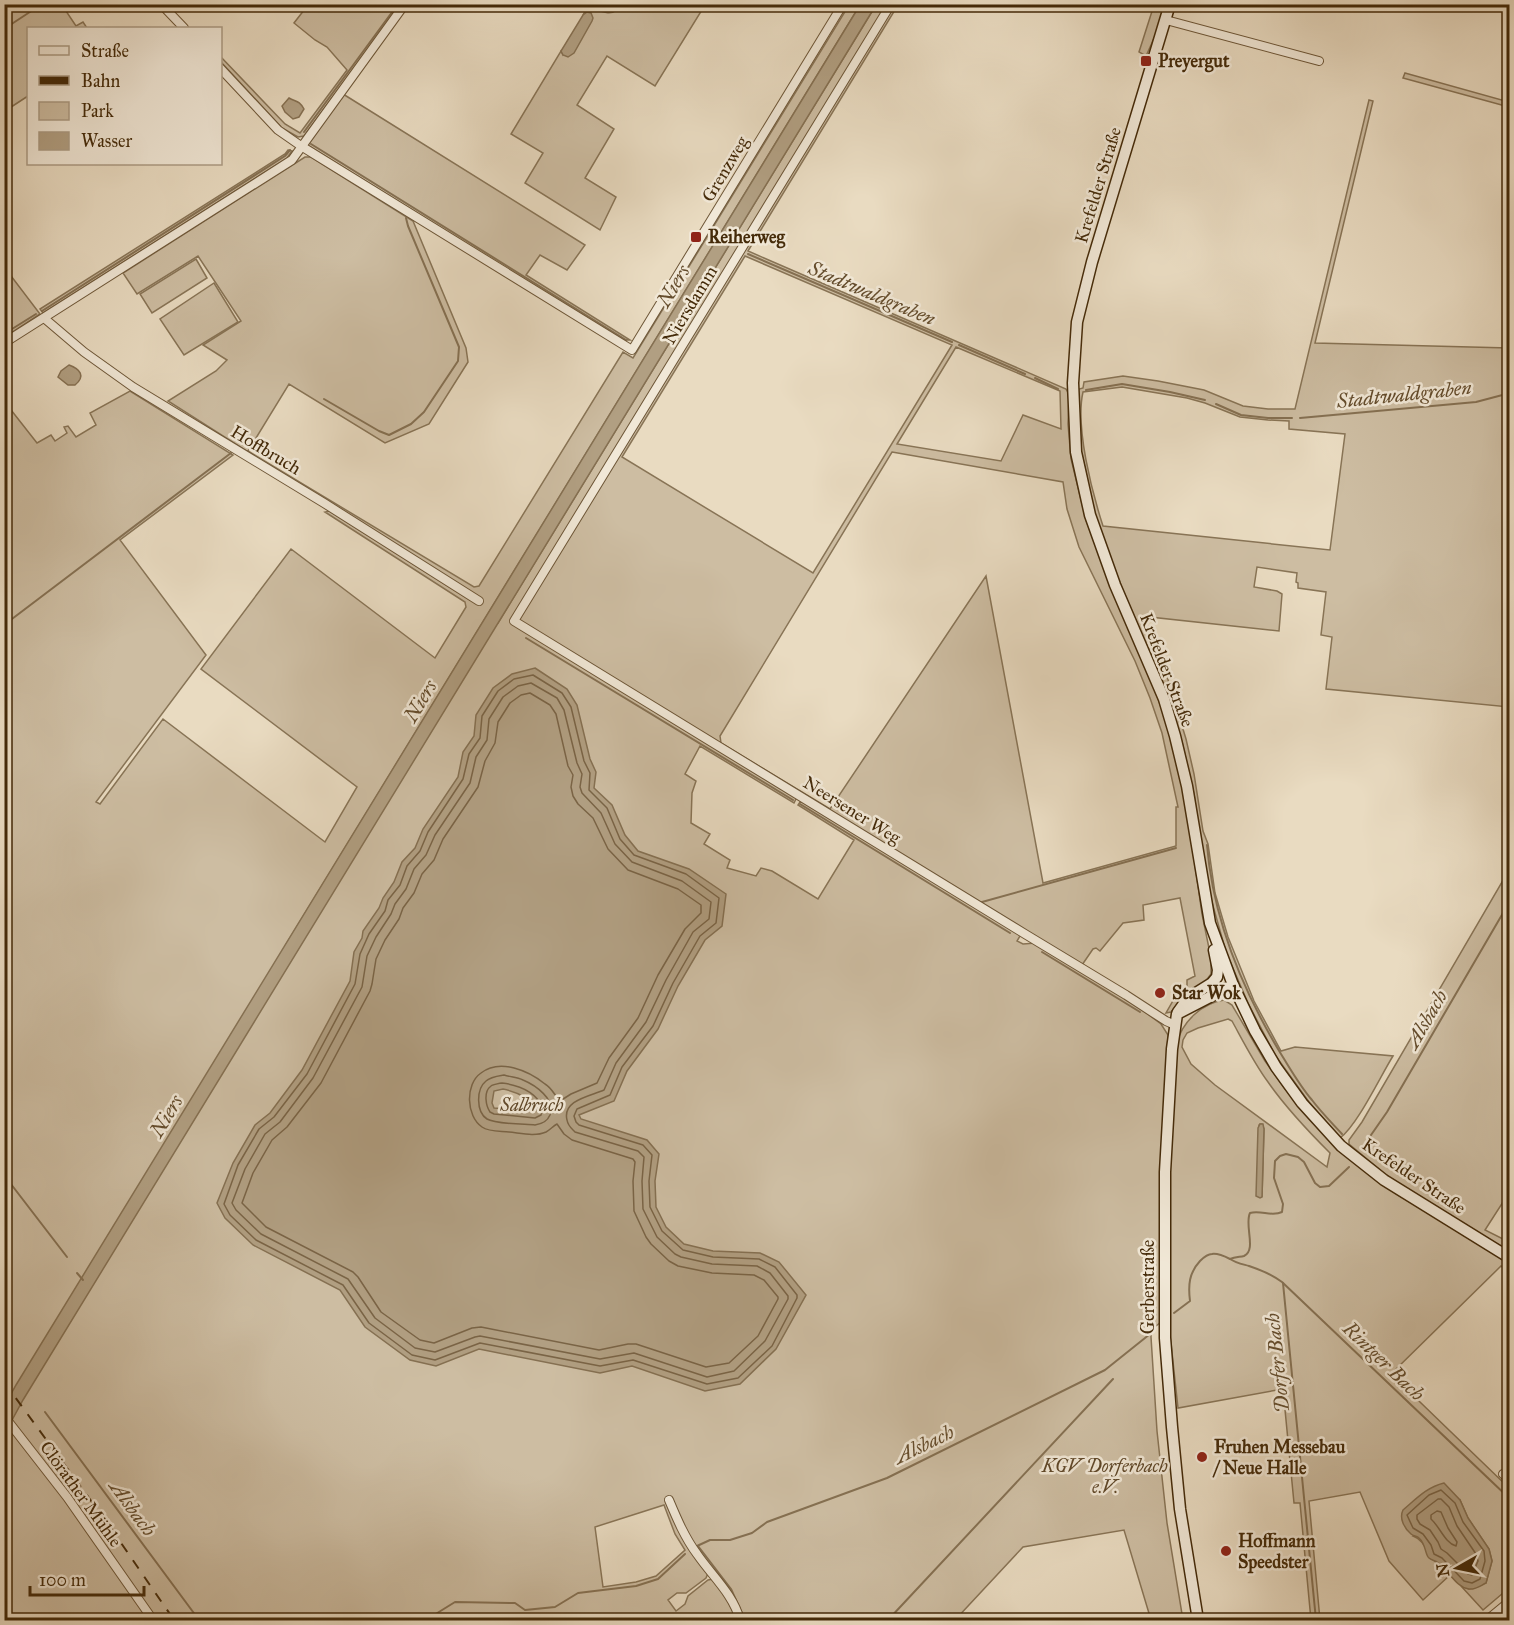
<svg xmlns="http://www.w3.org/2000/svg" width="1514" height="1625" viewBox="0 0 1514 1625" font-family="'IM FELL Great Primer',serif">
	<rect width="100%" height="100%" fill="#e9dbc1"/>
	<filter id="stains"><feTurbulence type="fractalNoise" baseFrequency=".00333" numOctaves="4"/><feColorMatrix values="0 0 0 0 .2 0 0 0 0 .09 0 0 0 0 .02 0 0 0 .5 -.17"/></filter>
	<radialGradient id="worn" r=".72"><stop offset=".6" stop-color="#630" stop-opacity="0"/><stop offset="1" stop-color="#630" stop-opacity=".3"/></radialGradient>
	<!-- green -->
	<g fill="#cdbda2" stroke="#887456" stroke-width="1.5" fill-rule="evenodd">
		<polygon points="4,5 62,5 76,26 83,22 87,28 28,28 28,96 5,111"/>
		<polygon points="308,5 401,5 304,136 298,137 282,128 221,62 220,56 285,124 300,133 347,70 327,47 315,40 294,23"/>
		<path d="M579,5h10c9,6 26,12 31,0h85l-50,81 -48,-30 -30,49 37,24 -29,49 31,19 -16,33 -75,-47 18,-30 -32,-19 50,-83 2,4 24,-43 -4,3 3,-6z"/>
		<path d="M849,5h11l-575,941 6,4 201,-330 6,3 378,-618h22l-150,246 318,138 3,5 -1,30 3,35 15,61 21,56 38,87 24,66 17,72 16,113 9,44v16l-6,8 -24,18 -10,12 -5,1 8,-14 13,-11v-8l8,-4 -15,-78 -37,7 1,15 -21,3 -23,28 -4,-3 -3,1 -11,16 -7,-3 -547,-335 -4,-4 -3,5 274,167 1,4 -2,4 -94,-57 -15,28 11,7 -4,12 -1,30 19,11 -6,10 26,16 -3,8 29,8 5,-8 11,3 46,28 36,-59 -56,-35 2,-3 6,1 210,127 4,6 -3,5 6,3 13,-1 89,54 36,27 7,11 -8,164 1,123 -10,8v7l6,94 10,92 16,97h-32l-27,-90 -101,17 -68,73h-211l-12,-26 -34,-44 -5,3 15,20 -2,5 -20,15h-9l-9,7 8,11 9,-7 3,-8 20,-16 5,-1 13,18 11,23h-732l-1,-1219 33,42 14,-8 4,6 12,-8 -3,-6 4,-1 8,11 20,-12 -6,-12 40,-22 103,64 -113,85 86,115 -110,147 4,2 63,-85 162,123 32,-55 -156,-118 90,-120 144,109 31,-51 -1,-5 -140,-90 5,-1 140,89 4,-5 -306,-194 48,-30 11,-11 -24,-15 38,-24 -43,-65 -61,38 -14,-21 182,-116h6l102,64 53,127 2,14 -39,62 -44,19 -96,-59 -41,67 226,136 5,-1 144,-234 10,6zM745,256l207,89 -139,228 -191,-116zM956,347l104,44 1,38 -38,-14 -22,46 -104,-17zM892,452l171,30 4,27 12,38 56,114 15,37 12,35 16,74h-2v39l-133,37 -57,-307 -156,233 -109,-66 -1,-7zM664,1505l11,29 10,16 -29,26 -20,6 -33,5 -8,-60z"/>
		<polygon points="1154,5 1166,5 1156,34 1146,56 1139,52"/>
		<polygon points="1405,73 1509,102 1509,107 1403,78"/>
		<polygon points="343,94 585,245 567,270 540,255 526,275 630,340 621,340 306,144"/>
		<path d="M1369,100l4,1 -58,242 194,5v359l-183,-18 6,-52 -11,-2 5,-43 -28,-4v-5l-2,-1 1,-9 -40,-6 -3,20 23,4 5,3 -3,37 -139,-15 22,44 24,79 8,35 9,57 5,13 7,49 13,44 26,64 27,50 14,-4 98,9c-12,19 -36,70 -53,82l-31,-36 -34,-47 -27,-52 -22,-51 -18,-64 -14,-94 -12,-52 -18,-55 -47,-111 -25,-66 -14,-70 -2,-50 7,-2 1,-6 39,-6 35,5 46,9 39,16 25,3h27zM1122,387l65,11 18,5 35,14 28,3 21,1v8l56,5 -15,116 -227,-24c-11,-34 -28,-99 -20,-134z"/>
		<polygon points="288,150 292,151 287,158 43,313 40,309 285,154"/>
		<polygon points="196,259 207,278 152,313 140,294"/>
		<polygon points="5,268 40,314 5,337"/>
		<polygon points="214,283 238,322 184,355 160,319"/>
		<polygon points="1509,870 1509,1205 1503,1202 1485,1230 1509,1242 1509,1252 1396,1183 1349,1144 1349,1140 1362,1122"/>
		<path d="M1224,1000l8,5 33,56 20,28 14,17 57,58 42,31 64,38 47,30v8l-8,-5 -110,108 118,114v100l-26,22 -22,-24 8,3 17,-6 6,-22 -3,-12 -21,-31 -8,-18 -47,36c11,4 13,14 19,22 5,6 13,12 18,17l-27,25 -34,-39 -29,-69 -51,9 11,119h-9l-11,-117h-6l-11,-114 -105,19 -10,-93v-113l9,-159c5,-21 25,-40 47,-43zM1228,1019l4,2c11,20 22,42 36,61 18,26 40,49 62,71l-3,14 -112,-82 -24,-21 -9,-17 1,-7 4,-7 11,-5zM1260,1124h2l2,5 -2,68 -3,-72z"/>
	</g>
	<!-- water -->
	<g fill="#b19f82" stroke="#857052" stroke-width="1.5" fill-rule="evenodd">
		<path d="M589,5h31c-5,13 -21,7 -31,0z"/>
		<polygon points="860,5 876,5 23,1400 5,1433 5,1405 16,1385"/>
		<polygon points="587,12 591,13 593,18 592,21 574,53 568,57 563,55 561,51 583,15"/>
		<path d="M289,98c7,4 10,2 15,11l-5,8 -6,2 -8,-7 -3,-6z"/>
		<path d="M69,365c11,4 17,11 6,20h-7l-10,-8 3,-6z"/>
		<path d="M535,668l32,21 10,16 13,54 6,13 -2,16 18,17 13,30 13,16 51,18 37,25 -4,32 -17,14 -27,46 -20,43 -31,42 -13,30 -35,14 2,4 66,21 12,14 -4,27 1,26 10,20 18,17 29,7 47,2 19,9 27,33 -30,54 -36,35 -35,7 -73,-25 -32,7 -121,-24 -43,17 -26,-6 -45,-33 -25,-37 -87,-45 -28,-27 -8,-15 16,-40 22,-38 15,-12 32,-43 48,-89 4,-29 8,-14 1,-7 16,-23 4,-10 11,-16 8,-20 13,-14 8,-19 35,-52 5,-25 11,-16 2,-21 17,-27 19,-14zM503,1089c14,3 25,8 35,19l-2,3 -42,-3 -2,-5 2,-12z"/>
		<polygon points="1260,1124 1263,1124 1264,1129 1262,1197 1260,1198 1256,1196 1258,1128"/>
		<path d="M1444,1483l16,17 8,18 21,31 3,12 -6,22c-6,3 -11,7 -17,6 -14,-2 -20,-19 -32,-27 -2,-1 -6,-2 -8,-4 -4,-3 -3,-14 -10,-20 -2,-2 -6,-2 -8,-4 -7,-6 -12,-16 -8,-24 13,-11 24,-23 41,-27z"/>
	</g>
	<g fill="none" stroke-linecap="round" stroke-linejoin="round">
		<!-- shore -->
		<g stroke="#7a6446" stroke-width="1.5">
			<polygon points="533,675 562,693 571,707 584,761 590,773 589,790 607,808 620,839 634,855 686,874 719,898 716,923 700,936 673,983 653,1026 622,1067 610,1095 577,1109 574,1116 576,1122 579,1125 643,1145 652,1155 649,1181 650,1207 662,1231 683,1250 713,1257 759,1259 775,1267 797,1295 797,1298 772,1346 738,1378 707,1384 633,1360 600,1366 480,1343 435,1360 412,1355 369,1323 343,1285 256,1240 230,1215 224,1204 238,1165 259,1129 274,1117 307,1074 355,984 360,954 369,934 385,911 388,900 400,885 407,866 420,851 428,832 463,779 469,754 480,738 482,716 498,691 514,679"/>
			<path d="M531,683l26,15 7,12 13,53 5,11 -2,13 2,6 19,20 14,31 17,18 50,19 29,21 -2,17 -16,13 -27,48 -20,42 -30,41 -12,27c-13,6 -42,10 -37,30 1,6 4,8 8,12l63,19 6,6 -2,24 1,28 14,28 18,17 6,3 31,7 45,2 13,7 18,23v3l-23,42 -31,30 -27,6 -73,-24 -34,6 -120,-23 -5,1 -40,15 -20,-4 -40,-30 -27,-39 -87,-45 -25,-24 -4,-7 13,-34 20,-35 15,-12 33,-44 49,-91 5,-31 9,-19 15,-23 4,-10 11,-15 8,-20 12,-14 9,-20 35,-52 6,-26 11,-17 2,-21 14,-22 15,-11z"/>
			<path d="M530,693l20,12 6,9 12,52 5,9 -2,12 2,9 5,8 15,14 15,31 20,21 50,19 23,16v8l-16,16 -27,46 -20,43 -29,40 -12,25 -26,11 -11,7c-5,-5 -8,-13 -15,-17 -16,-13 -45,-26 -64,-11 -16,11 -15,43 1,54 7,5 18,4 27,5 11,1 26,5 37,0 4,-2 7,-6 11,-8l7,10 8,6 61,19 2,3 -2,19 1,30 12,26 5,7 18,17 9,5 34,7 42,2 10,5 14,17v2l-20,37 -29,27 -23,4 -70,-23h-8l-29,6 -118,-23 -9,1 -38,15 -14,-3 -39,-28 -23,-35 -5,-5 -87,-45 -24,-24 11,-30 19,-33 15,-13 34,-44 49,-92 2,-7 4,-25 9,-19 14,-21 4,-11 11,-15 8,-19 12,-14 9,-21 35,-52 7,-26 10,-18 3,-21 12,-19 11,-8z"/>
			<path d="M504,1075c6,2 13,2 19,5 12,5 33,19 27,35 -3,7 -8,9 -15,10 -11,-1 -40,-1 -48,-6 -11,-7 -11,-30 -1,-38 4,-4 12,-5 18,-6z"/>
			<path d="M502,1083c17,2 33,9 41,24l-2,8 -6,3 -41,-4 -4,-2c-4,-6 -7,-20 1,-26 1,-1 9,-3 11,-3z"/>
			<polygon points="1441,1490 1455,1503 1463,1522 1484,1551 1485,1561 1480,1579 1472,1583 1464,1581 1442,1558 1434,1554 1431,1545 1423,1534 1413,1528 1407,1515 1429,1495"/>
			<polygon points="1438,1499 1441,1499 1449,1507 1457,1526 1476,1554 1478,1561 1472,1575 1468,1574 1447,1553 1441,1549 1438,1542 1430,1530 1420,1524 1417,1519 1417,1515"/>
			<path d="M1437,1511l4,1 7,16 9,14 -1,4c-11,-3 -16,-19 -25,-27v-4z"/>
		</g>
		<!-- stream -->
		<g stroke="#857052" stroke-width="2">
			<polyline points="4,29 42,4"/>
			<polyline points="304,132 398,4"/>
			<polyline points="311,144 626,340"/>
			<polyline points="748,254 952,342"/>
			<polyline points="42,311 285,156 290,150"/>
			<polyline points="4,334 36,314"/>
			<polyline points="959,345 1025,374"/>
			<polyline points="1035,378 1058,389"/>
			<polyline points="1086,390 1122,384 1170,392 1205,400"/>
			<polyline points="324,399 379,431 389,435 411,424 424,412 458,361 459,347 408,226 406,218"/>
			<polyline points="1216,404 1241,415 1268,418 1292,418"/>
			<polyline points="1300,418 1476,402 1510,393"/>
			<polyline points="4,625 231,453"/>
			<polyline points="526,638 793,800"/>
			<polyline points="800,804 1010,933"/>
			<path d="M1207,845c6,74 36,146 74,209 10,16 19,32 31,46 9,12 20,23 30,34"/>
			<polyline points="982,902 1176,848"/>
			<polyline points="1042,952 1140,1012"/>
			<polyline points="1362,1148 1387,1112 1510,901"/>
			<polyline points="4,1175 67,1257"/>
			<path d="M1230,1259c6,4 12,5 19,7 12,4 24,9 33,16l228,217"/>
			<polyline points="77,1273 83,1280"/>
			<polyline points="1283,1283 1316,1620"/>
			<path d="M1174,1313l16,-12c-2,-16 -1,-28 10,-40 3,-3 7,-7 12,-7 6,-1 12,2 18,5 5,-2 10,-2 14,-3 13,-6 0,-31 6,-43 11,-3 22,4 32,-1l1,-8 -9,-26 1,-17 5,-5 6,-2 12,3 6,5 11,21 5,4 9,-1 20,-19"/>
			<polyline points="45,1412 199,1620"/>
			<polyline points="697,1546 710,1540 730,1540 752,1533 767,1522 887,1478 1105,1370 1150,1334"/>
			<polyline points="698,1546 731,1589 745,1620"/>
			<polyline points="426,1620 455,1602 515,1603 525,1610 555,1607 578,1593 636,1586 658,1579 685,1554"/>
			<polyline points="888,1620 1113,1379"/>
		</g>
		<defs>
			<g id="street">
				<polyline points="161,4 184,28"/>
				<polyline points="891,4 514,621 1025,934 1126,995 1166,1021 1175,1025"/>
				<polyline points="1166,20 1319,61"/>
				<polyline points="220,68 278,130 301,146 632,350 843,4"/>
				<polyline points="44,318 84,352 133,387 324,503 479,601"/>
				<polyline points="4,343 292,160 405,4"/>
				<polyline points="4,1416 67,1497 153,1620"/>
				<polyline points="1503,1474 1510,1480"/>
				<path d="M669,1500c8,19 16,38 28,54 15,22 36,40 43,66"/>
				<polyline points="1487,1620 1510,1601"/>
			</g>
			<g id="secondary">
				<polyline points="1170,4 1092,262 1077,322 1073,383 1076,452 1090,515 1115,585 1164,699 1175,736 1187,786 1210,923 1233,985 1255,1031 1276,1067 1302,1103 1341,1146 1384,1180 1510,1258"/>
				<polyline points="1178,1012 1188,998 1212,983 1217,977 1218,970 1214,950"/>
				<polyline points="1198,1620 1180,1509 1172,1427 1165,1338 1165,1172 1172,1049 1177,1014 1233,985"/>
			</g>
		</defs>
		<!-- street casing -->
		<use href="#street" stroke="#6d5637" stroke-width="10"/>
		<!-- secondary casing -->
		<use href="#secondary" stroke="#442a09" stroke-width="13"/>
		<!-- street -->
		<use href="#street" stroke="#f1e8d7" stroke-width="8"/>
		<!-- secondary -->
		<use href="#secondary" stroke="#f1e8d7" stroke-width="10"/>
		<!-- rail -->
		<polyline stroke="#442a09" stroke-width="2" stroke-dasharray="10 10" stroke-linecap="butt" points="4,1382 108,1524 174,1620"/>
	</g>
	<!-- markers -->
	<g fill="#8f2418" stroke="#f1e8d7" stroke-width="2">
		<rect x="1140" y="55" width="12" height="12" rx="3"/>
		<rect x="690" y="231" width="12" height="12" rx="3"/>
		<circle cx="1160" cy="993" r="6"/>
		<circle cx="1202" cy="1457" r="6"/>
		<circle cx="1226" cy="1551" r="6"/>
	</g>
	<g text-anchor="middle" stroke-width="5" stroke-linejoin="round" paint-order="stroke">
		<!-- poi labels -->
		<g font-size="18" font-weight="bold" fill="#442a09" stroke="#f1e8d7" text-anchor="start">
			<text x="1158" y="67">Preyergut</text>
			<text x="708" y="243">Reiherweg</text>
			<text x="1172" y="999">Star Wok</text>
			<text x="1214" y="1453">Fruhen Messebau<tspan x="1214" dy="21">/ Neue Halle</tspan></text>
			<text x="1238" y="1547">Hoffmann<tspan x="1238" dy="21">Speedster</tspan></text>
		</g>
		<!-- street labels -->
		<g font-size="18" fill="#442a09" stroke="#f1e8d7">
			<text transform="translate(725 169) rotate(-59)" y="6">Grenzweg</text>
			<text transform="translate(1098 185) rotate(-73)" y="6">Krefelder Straße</text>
			<text transform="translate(690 305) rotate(-59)" y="6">Niersdamm</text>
			<text transform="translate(266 450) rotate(31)" y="6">Hoffbruch</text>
			<text transform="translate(1167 670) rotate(69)" y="6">Krefelder Straße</text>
			<text transform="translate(852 810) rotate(32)" y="6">Neersener Weg</text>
			<text transform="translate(1414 1176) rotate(34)" y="6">Krefelder Straße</text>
			<text transform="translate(1148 1287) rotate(-90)" y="6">Gerberstraße</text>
			<text transform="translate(81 1494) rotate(54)" y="6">Clörather Mühle</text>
		</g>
		<!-- park labels -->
		<g font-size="18" font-style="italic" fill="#5f4728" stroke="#f1e8d7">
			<text x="532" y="1111">Salbruch</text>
			<text x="1105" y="1472">KGV Dorferbach<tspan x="1105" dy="21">e.V.</tspan></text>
		</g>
		<!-- water labels -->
		<g font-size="20" font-style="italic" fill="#654d2d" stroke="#f1e8d7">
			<text transform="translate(673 286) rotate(-59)" y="7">Niers</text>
			<text transform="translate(872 293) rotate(23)" y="7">Stadtwaldgraben</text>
			<text transform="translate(1404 394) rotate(-6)" y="7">Stadtwaldgraben</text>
			<text transform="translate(420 701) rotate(-59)" y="7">Niers</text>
			<text transform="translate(1426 1019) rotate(-60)" y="7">Alsbach</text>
			<text transform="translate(166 1116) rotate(-59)" y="7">Niers</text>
			<text transform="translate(1384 1361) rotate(44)" y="7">Rintger Bach</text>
			<text transform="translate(1277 1363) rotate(-96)" y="7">Dorfer Bach</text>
			<text transform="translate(924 1444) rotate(-26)" y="7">Alsbach</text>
			<text transform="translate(133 1508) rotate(54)" y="7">Alsbach</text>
		</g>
	</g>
	<!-- margin -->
	<rect width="1514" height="1625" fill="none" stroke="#e9dbc1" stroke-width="24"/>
	<rect x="6" y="6" width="1502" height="1613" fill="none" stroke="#442a09" stroke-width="3"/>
	<rect x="12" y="12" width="1490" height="1601" fill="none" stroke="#442a09" stroke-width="1.5"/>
	<!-- legend -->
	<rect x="27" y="27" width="195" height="138" fill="#f1e8d7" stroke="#ac9c85" stroke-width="1.5"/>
	<rect x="39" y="46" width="30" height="9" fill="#f1e8d7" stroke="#ac9c85" stroke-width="1.5"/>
	<text x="81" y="57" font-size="18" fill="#442a09">Straße</text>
	<rect x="39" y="76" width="30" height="9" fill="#442a09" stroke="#ac9c85" stroke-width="1.5"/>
	<text x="81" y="87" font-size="18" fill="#442a09">Bahn</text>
	<rect x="39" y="102" width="30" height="18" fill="#cdbda2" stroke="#ac9c85" stroke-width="1.5"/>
	<text x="81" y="117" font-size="18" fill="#442a09">Park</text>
	<rect x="39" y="132" width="30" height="18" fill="#b19f82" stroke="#ac9c85" stroke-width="1.5"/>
	<text x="81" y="147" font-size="18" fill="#442a09">Wasser</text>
	<!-- north arrow -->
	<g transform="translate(1457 1568) rotate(261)" stroke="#f1e8d7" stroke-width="4.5" paint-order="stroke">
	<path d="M0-4.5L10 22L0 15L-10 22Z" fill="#442a09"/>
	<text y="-9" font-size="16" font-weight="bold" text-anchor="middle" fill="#442a09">N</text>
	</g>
	<!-- scale -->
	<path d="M30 1586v9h114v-9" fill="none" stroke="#442a09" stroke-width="3"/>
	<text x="39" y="1586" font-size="18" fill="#442a09" stroke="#f1e8d7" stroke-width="4.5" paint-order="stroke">100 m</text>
	<rect width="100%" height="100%" filter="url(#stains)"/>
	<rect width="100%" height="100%" fill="url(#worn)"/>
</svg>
